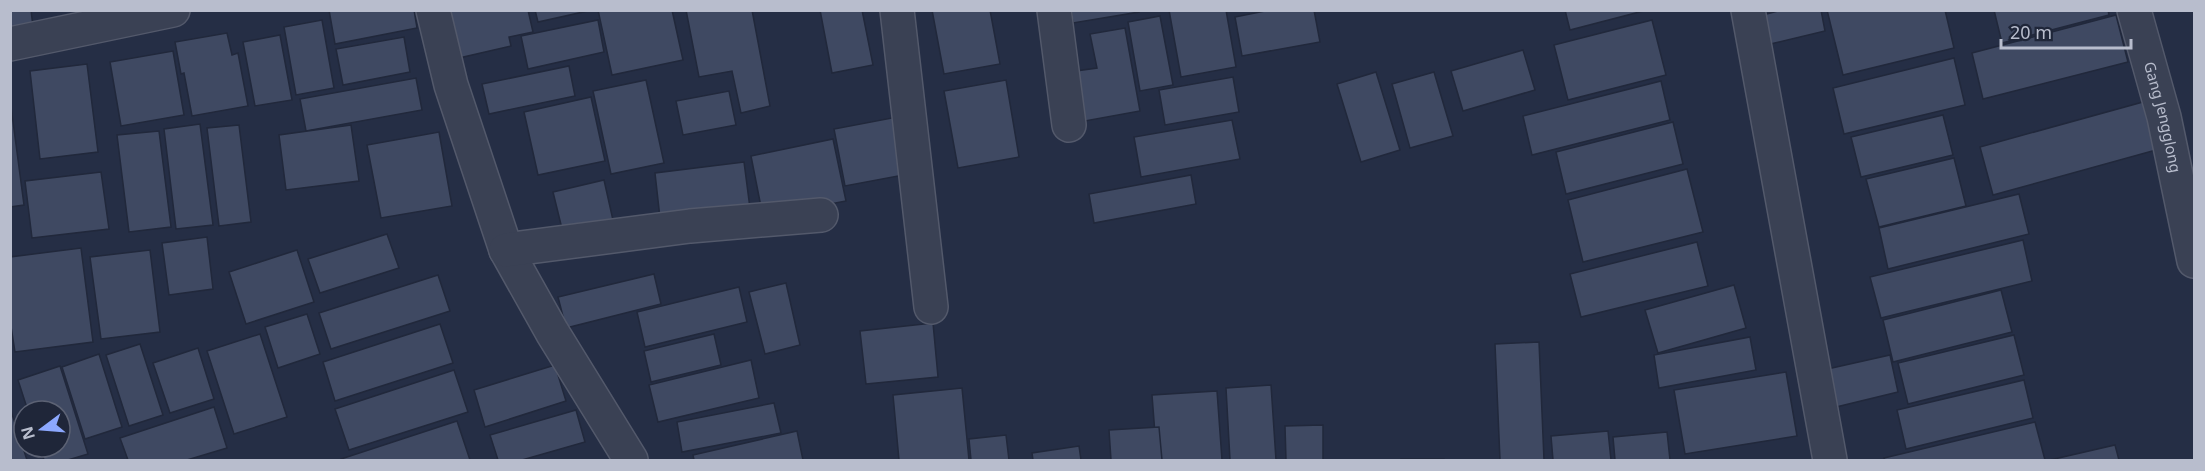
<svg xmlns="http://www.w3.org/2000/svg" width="2205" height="471" viewBox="0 0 2205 471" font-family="'Noto Sans',sans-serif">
	<rect width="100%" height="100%" fill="#252e45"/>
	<!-- building -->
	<g fill="#3f4962" stroke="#21283b" stroke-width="1.5">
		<polygon points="10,10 31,10 33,27 10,29"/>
		<polygon points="329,10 414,10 417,28 335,44"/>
		<polygon points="449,10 528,10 533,32 509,37 511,46 459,58"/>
		<polygon points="535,10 592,10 538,22"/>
		<polygon points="598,10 672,10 683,60 612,75"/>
		<polygon points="686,10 752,10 770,106 741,113 732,71 699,77"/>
		<polygon points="820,10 862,10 873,65 832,73"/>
		<polygon points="932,10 990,10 1000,64 944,74"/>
		<polygon points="1071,10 1139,10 1139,12 1073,23"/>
		<polygon points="1169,10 1226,10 1236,67 1181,77"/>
		<polygon points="1270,10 1314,10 1320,42 1242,56 1235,17"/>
		<polygon points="1565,10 1647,10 1570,30"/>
		<polygon points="1782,10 1821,10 1825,31 1766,45 1759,16"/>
		<polygon points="1827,10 1945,10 1954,48 1843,75"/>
		<polygon points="1994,10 2108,10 2109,15 2002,43"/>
		<polygon points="2116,15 2128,62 1983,99 1972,53"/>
		<polygon points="1160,16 1173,85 1140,91 1128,22"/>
		<polygon points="322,20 334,88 296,95 284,27"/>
		<polygon points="598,20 604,52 528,69 521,36"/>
		<polygon points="1652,20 1666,75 1568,100 1554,45"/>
		<polygon points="1125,28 1140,111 1085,121 1076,71 1097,68 1090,34"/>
		<polygon points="227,33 232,55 238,53 248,106 192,116 184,73 181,74 175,42"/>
		<polygon points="280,35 292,100 255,106 243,42"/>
		<polygon points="404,37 410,72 343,85 336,49"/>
		<polygon points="1523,50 1535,90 1463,111 1451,71"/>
		<polygon points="173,51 184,115 121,126 110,62"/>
		<polygon points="1954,58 1965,105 1844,134 1833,88"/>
		<polygon points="87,64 98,152 40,159 30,71"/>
		<polygon points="569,66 575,96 489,114 482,84"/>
		<polygon points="1376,72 1400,150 1361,162 1337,84"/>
		<polygon points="1434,72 1453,136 1410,148 1392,84"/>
		<polygon points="1233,77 1239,112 1165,125 1159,90"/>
		<polygon points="416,78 422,110 306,131 300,99"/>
		<polygon points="646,80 664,163 611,174 593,91"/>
		<polygon points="1006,80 1019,157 958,168 944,91"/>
		<polygon points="1661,81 1670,120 1532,155 1523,116"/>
		<polygon points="729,91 736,125 683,135 676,101"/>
		<polygon points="591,97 605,161 538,175 524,112"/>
		<polygon points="10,99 24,205 10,207"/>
		<polygon points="2143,102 2156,150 1993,195 1980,147"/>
		<polygon points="1943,115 1953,155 1861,177 1851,137"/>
		<polygon points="897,117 909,174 845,186 834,129"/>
		<polygon points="1232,120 1240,159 1141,177 1134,137"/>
		<polygon points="1673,122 1683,164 1566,194 1556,152"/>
		<polygon points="200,124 213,225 176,229 164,129"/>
		<polygon points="239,125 251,222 219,226 207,128"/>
		<polygon points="351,125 359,181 286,190 279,135"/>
		<polygon points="159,131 171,227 129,232 117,135"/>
		<polygon points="439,132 452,206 381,218 367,145"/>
		<polygon points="833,139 846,201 763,217 751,156"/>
		<polygon points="1954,158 1966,206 1879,227 1866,179"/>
		<polygon points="744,162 751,216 661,227 655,173"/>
		<polygon points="1687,169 1703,232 1583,262 1568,200"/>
		<polygon points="101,172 109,229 32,238 25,181"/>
		<polygon points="1191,175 1196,204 1094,223 1089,194"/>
		<polygon points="604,180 615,229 565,241 553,192"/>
		<polygon points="2019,194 2029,234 1888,269 1879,228"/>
		<polygon points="387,234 399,268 320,293 308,259"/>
		<polygon points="207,237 213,289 169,295 162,243"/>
		<polygon points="2023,240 2032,281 1881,318 1870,277"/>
		<polygon points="1697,242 1708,286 1581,317 1570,274"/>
		<polygon points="81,248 93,342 15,352 10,320 10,257"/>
		<polygon points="150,250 160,332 101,339 90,257"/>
		<polygon points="297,250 314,302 246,324 229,272"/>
		<polygon points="654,274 661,304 566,328 558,297"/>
		<polygon points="438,275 450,311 331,349 319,313"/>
		<polygon points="786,283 800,345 765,354 749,292"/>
		<polygon points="1734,285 1746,328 1658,353 1645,310"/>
		<polygon points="739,287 747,322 645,347 637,312"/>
		<polygon points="2001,290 2012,332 1893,362 1883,320"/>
		<polygon points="307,314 320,354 278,368 265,327"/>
		<polygon points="933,323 938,377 866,384 860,331"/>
		<polygon points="440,324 453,363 335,401 323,362"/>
		<polygon points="260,334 287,417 234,434 207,351"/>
		<polygon points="714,334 721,365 651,382 644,351"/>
		<polygon points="2014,335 2024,375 1908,404 1898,363"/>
		<polygon points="1750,337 1756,370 1659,388 1654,355"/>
		<polygon points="1539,342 1544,460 1500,460 1495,344"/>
		<polygon points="140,344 163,415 129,426 106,355"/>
		<polygon points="198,348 214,399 170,413 153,363"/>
		<polygon points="99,354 122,427 85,439 62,367"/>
		<polygon points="1890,355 1898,392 1832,408 1823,370"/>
		<polygon points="751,360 759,398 658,422 649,385"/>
		<polygon points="555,365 566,401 485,427 474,390"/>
		<polygon points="60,366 88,454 68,460 44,460 40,447 60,447 60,411 28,411 18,380"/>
		<polygon points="454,370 468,412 349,450 335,409"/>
		<polygon points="1786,372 1797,436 1685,454 1674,390"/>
		<polygon points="2024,380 2033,418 1906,449 1897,410"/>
		<polygon points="1271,385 1276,460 1230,460 1226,388"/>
		<polygon points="962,388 969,460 899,460 893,395"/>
		<polygon points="1217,391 1222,460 1157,460 1152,395"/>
		<polygon points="774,403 781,433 682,452 677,422"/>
		<polygon points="214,407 227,448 187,460 128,460 120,438"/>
		<polygon points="10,408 27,460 10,460"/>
		<polygon points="576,410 585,442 522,460 498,460 490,435"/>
		<polygon points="457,421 470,460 341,460 341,459"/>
		<polygon points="2035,422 2045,460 1885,460 1884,458"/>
		<polygon points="1323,425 1323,460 1286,460 1285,426"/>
		<polygon points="1159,427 1162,460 1111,460 1109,430"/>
		<polygon points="797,431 803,460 694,460 693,455"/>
		<polygon points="1608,431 1611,460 1553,460 1551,436"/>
		<polygon points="1667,432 1670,460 1615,460 1613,437"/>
		<polygon points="1006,435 1009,460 971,460 969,439"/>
		<polygon points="2115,445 2119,460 2050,460"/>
		<polygon points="1079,446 1081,460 1033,460 1032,453"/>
		<rect x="1401" y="459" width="43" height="1"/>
	</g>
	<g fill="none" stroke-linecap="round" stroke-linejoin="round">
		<defs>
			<g id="street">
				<polyline points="433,10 451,85 506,250 552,332 631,460"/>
				<polyline points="897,10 931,307"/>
				<polyline points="1054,10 1069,125"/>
				<polyline points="1748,10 1830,460"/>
				<path id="s1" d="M2134,10l30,107 30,144"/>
				<polyline points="10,44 173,10"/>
				<polyline points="506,250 690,226 821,215"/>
			</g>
		</defs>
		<!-- street casing -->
		<use href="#street" stroke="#53596b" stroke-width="36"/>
		<!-- street -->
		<use href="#street" stroke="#3a4154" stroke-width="33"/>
	</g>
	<g text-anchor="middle" stroke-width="6" stroke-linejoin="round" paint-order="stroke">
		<!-- street labels -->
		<g font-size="15" fill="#b8bdcd" stroke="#1f2639">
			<text dy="5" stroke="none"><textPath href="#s1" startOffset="111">Gang Jengglong</textPath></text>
		</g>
	</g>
	<!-- border -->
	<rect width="2205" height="471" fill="none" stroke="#b8bdcd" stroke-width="24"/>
	<!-- north arrow -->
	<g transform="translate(42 429) rotate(254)"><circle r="28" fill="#1f2639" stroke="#5c6274" stroke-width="1.5"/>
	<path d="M0-4.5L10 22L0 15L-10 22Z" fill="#8ca8fe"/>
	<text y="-9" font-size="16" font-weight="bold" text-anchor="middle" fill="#b8bdcd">N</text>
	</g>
	<!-- scale -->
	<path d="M2001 39v9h130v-9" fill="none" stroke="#b8bdcd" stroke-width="3"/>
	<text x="2010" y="39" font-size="18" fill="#b8bdcd" stroke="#1f2639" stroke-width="4.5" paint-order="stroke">20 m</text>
</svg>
